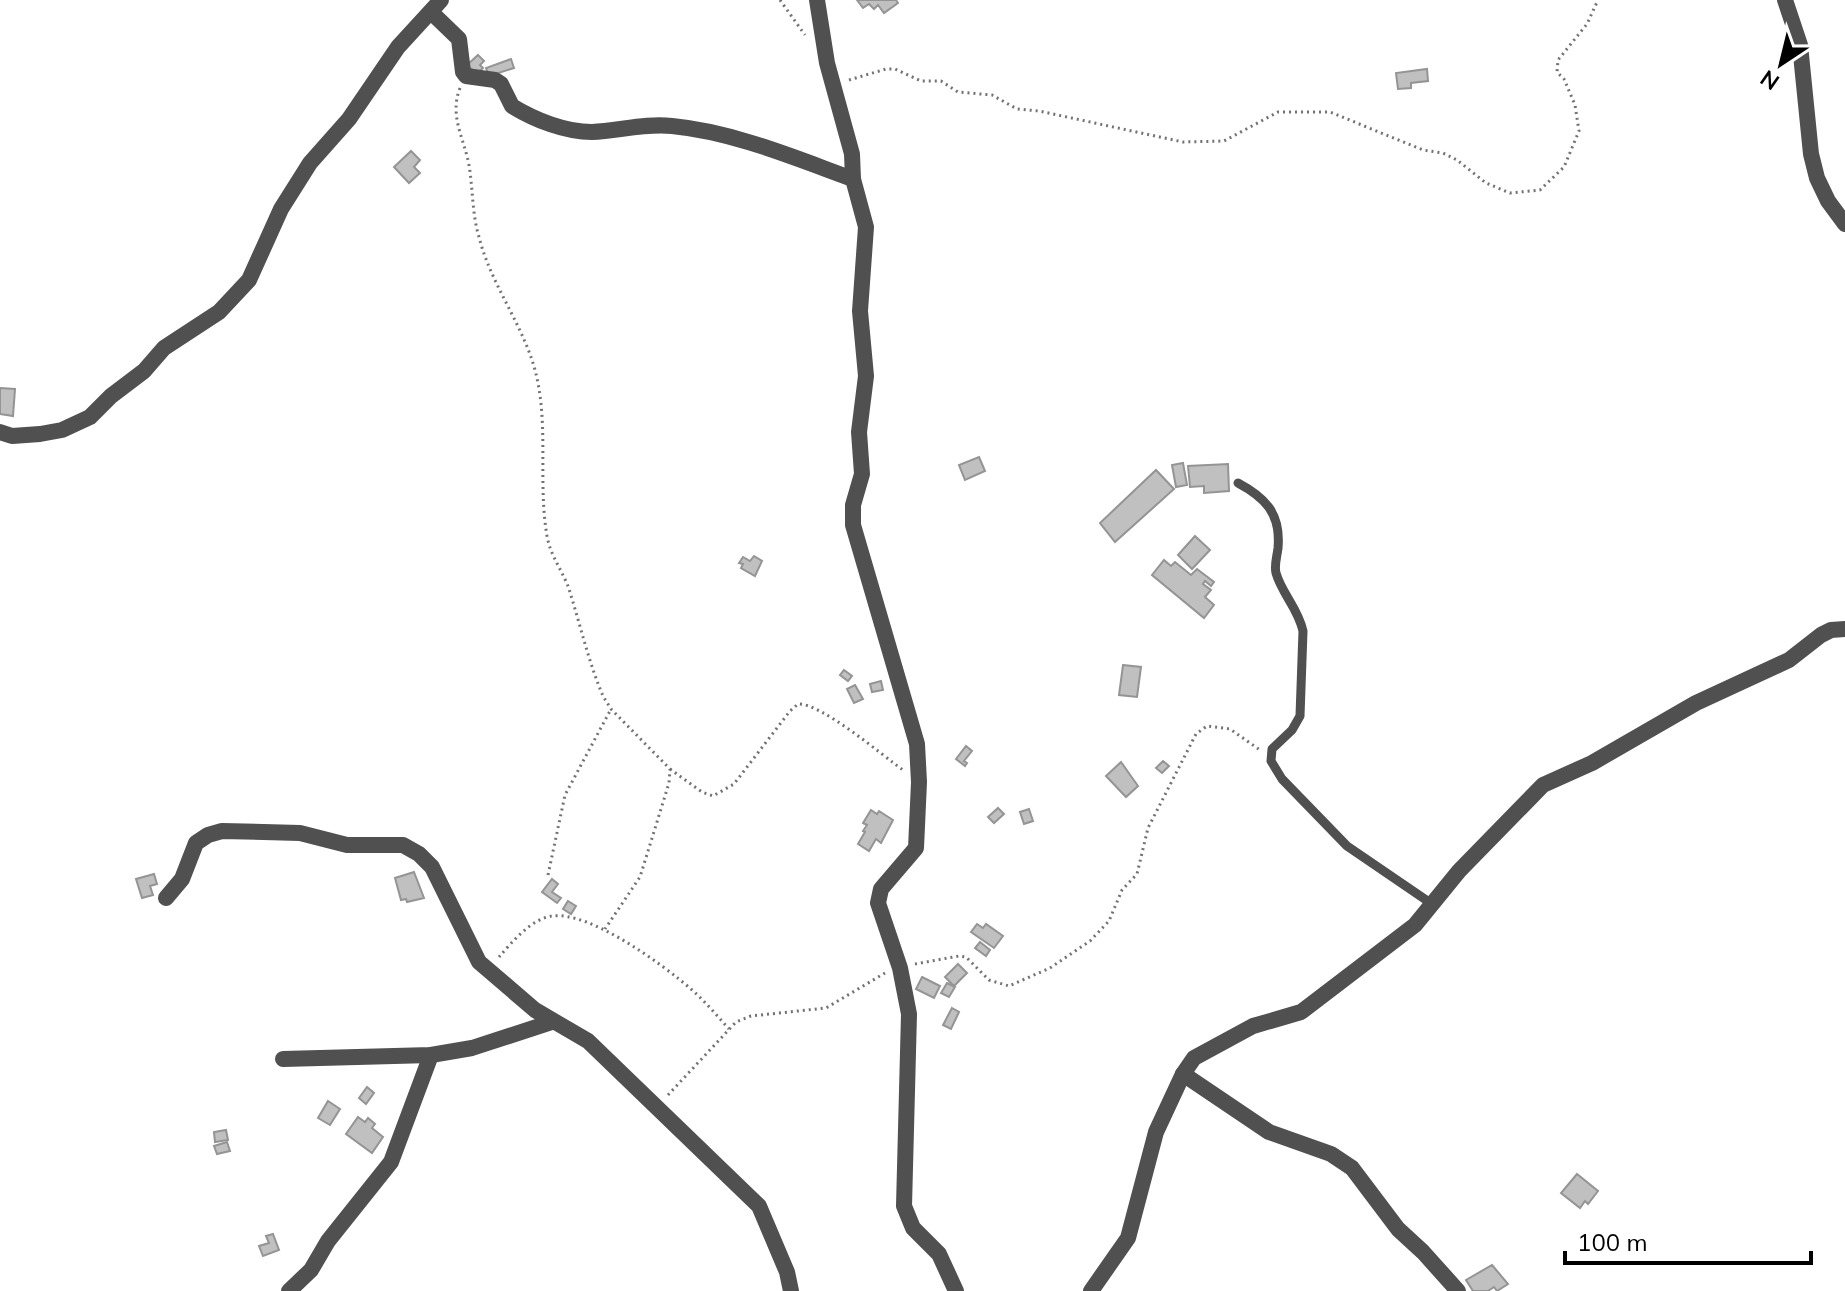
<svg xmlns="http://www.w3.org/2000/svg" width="1845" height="1291" viewBox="0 0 1845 1291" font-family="Mulish,sans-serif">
	<rect width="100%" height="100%" fill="#fff"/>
	<!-- building -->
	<g fill="#c0c0c0" stroke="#949494" stroke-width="2">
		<polygon points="857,0 896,0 898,3 884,13 878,5 874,9 869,4 863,8"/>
		<polygon points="478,55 484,61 480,65 483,68 477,74 467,65"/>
		<polygon points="511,59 514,68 489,76 486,68"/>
		<polygon points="1427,69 1428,81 1411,83 1411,88 1398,89 1396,73"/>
		<polygon points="411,151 420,160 414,167 420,173 409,183 394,167"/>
		<polygon points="0,388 15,389 13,416 0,414"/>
		<polygon points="979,457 985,471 965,480 959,465"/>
		<polygon points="1183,463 1187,485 1176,487 1172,465"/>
		<polygon points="1228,464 1229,491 1204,493 1204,486 1190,487 1188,466"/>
		<polygon points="1156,470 1174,489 1115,542 1100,523"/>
		<polygon points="1195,536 1210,550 1192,569 1178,555"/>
		<polygon points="754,556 762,561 755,576 741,568 743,564 739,563 743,557 750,561"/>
		<polygon points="1164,560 1171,566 1175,562 1191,575 1197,569 1214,582 1211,586 1205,581 1203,584 1211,590 1205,597 1214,605 1204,618 1152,575"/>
		<polygon points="1123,665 1141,667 1137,697 1119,695"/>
		<polygon points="844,670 852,676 848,681 840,675"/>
		<polygon points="881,681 883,690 872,692 870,684"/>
		<polygon points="855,685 863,699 854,703 847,689"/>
		<polygon points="966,746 972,751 964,761 967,763 965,766 956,759"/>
		<polygon points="1163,761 1169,766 1162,773 1156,768"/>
		<polygon points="1121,762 1138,786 1126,797 1106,776"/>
		<polygon points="998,808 1004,814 994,823 988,817"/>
		<polygon points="1029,809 1033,821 1024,824 1020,812"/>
		<polygon points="871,810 877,814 879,811 893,820 881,843 876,839 869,851 858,844 865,832 863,831 867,825 863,823"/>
		<polygon points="414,872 424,898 407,902 406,899 401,900 395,878"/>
		<polygon points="154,874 157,884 150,886 153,895 142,898 136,879"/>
		<polygon points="552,879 558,884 552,892 561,898 557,903 542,892"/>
		<polygon points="568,901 576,906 571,914 563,909"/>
		<polygon points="977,924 983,928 986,924 1003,936 994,948 971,932"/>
		<polygon points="980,942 990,950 986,956 975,948"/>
		<polygon points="958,964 967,973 954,986 945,977"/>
		<polygon points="922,977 940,986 934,998 916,989"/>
		<polygon points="947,983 955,987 949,997 941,993"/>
		<polygon points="952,1008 959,1012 951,1029 943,1025"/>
		<polygon points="367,1087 374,1093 366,1104 359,1098"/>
		<polygon points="328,1101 340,1109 330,1125 318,1118"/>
		<polygon points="358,1117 365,1122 368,1118 375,1124 372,1128 383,1137 372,1153 346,1134"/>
		<polygon points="226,1130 228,1140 215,1142 214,1132"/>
		<polygon points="227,1142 230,1151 217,1154 214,1146"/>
		<polygon points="1577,1174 1598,1191 1588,1204 1585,1201 1580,1208 1561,1193"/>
		<polygon points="273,1234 279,1250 263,1256 259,1246 269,1243 266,1236"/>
		<polygon points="1492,1265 1508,1284 1497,1291 1494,1287 1488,1291 1473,1291 1466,1280"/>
	</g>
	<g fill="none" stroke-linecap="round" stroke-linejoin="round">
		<!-- path -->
		<g stroke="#727272" stroke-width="3" stroke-dasharray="2 4" stroke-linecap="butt">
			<polyline points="780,0 805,35"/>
			<polyline points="849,80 886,69 895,69 921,81 941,81 958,92 992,95 1017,109 1039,111 1183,142 1224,141 1278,112 1330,112 1423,150 1443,153 1457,160 1486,183 1510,193 1540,190 1564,167 1579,131 1575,105 1564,79 1557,72 1558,60 1587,24 1598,0"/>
			<path d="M460,88c-11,28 4,50 9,77 4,24 3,49 10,72 11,44 39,81 53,123 19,57 5,118 15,176 3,18 14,33 21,50 12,37 20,75 35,110l8,13 59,60 -1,14 -29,94 -35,52"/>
			<path d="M670,769l32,23 11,4 21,-12 56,-73 8,-7c23,-1 84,51 105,66"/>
			<polyline points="548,875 565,795 611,709"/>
			<path d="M499,957c13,-15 32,-38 53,-41 38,-5 110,48 139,73 14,12 26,27 38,40"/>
			<polyline points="915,964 959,956 966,957 989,980 1009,986 1050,968 1090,941 1109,921 1122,890 1137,874 1148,828 1196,734 1207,726 1230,729 1260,750"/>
			<polyline points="668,1095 736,1022 751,1016 826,1008 885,973"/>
		</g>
		<!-- service -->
		<path stroke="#505050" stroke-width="9" d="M1238,483c28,15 43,31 40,65 -1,9 -4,17 -2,25 6,21 22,35 27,58l-3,85 -8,14 -20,19 -1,12 11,18 65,67 85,58"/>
		<!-- minor -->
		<g stroke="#505050" stroke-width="16">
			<polyline points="817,0 827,63 852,154 853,179 866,227 860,311 866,376 859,432 862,474 853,505 853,525 917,744 919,782 916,848 881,889 878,903 900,968 909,1014 904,1206 913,1228 939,1254 956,1291"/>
			<polyline points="1785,0 1800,45 1811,154 1817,178 1828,201 1845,224"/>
			<path d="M431,12l28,27 4,33 3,4 29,4 6,4 11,22c23,14 53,26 80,26 26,-1 53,-9 80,-6 62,6 123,32 181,53"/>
			<polyline points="0,432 12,436 40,434 62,430 90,417 111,396 144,371 164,348 219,312 249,280 281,209 310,163 349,119 398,47 441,0"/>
			<polyline points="166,898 182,879 196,843 208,835 222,831 300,833 347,845 403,845 419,854 432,867 479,962 535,1010 588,1041 759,1206 787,1272 791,1291"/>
			<polyline points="283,1059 431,1055 472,1048 552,1022"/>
			<polyline points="1183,1074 1269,1132 1331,1154 1352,1168 1398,1229 1423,1252 1458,1291"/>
			<polyline points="289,1291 311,1270 328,1241 391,1162 431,1055"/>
			<polyline points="1091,1291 1128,1238 1156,1132 1183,1074 1194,1058 1253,1026 1301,1012 1415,925 1459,871 1543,785 1592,763 1696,703 1789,660 1821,635 1831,630 1845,629"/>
		</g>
	</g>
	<!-- north arrow -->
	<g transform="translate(1781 64) rotate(215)" stroke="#ffffff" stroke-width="6" paint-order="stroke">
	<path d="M0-6L14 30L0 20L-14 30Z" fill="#000000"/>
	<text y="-12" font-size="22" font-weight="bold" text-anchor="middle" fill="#000000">N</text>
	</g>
	<!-- scale -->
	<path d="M1565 1251v12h246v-12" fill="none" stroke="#000000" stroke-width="4"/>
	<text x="1577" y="1251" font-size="24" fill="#000000" stroke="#ffffff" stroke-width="6" paint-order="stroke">100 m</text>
</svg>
